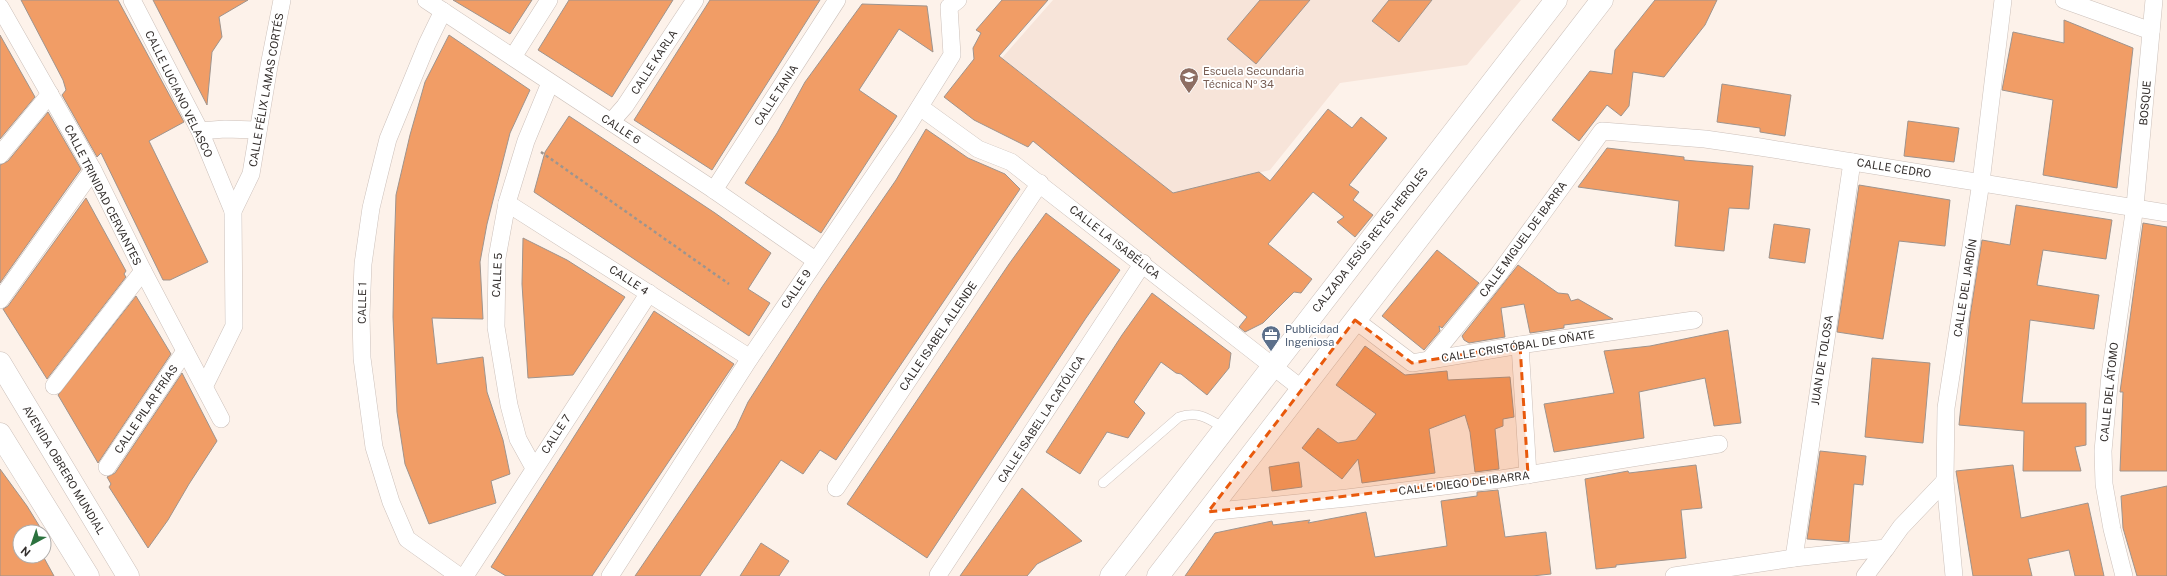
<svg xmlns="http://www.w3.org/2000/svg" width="2167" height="576" viewBox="0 0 2167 576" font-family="'Public Sans',sans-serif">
	<rect width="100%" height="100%" fill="#fdf2ea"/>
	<!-- built -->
	<polygon fill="#f7e4d9" points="1053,0 1521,0 1467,65 1340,83 1270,170 1173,193 1002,58"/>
	<!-- building -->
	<g fill="#f19d66" stroke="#9f948d">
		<polygon points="21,0 118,0 184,122 149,141 208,262 170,280 163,280 101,153 97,157 62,95 66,90 63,80"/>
		<polygon points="153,0 248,0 219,17 222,37 212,52 207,105"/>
		<polygon points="453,0 532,0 510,34"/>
		<polygon points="569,0 673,0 612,97 538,50"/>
		<polygon points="710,0 820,0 712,170 634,120"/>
		<polygon points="1002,0 1048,0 999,56 1173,193 1259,172 1270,181 1328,109 1352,128 1361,117 1387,138 1349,185 1359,192 1353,200 1373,215 1355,237 1337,222 1344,217 1313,192 1268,244 1312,279 1301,293 1294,292 1263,323 1245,332 1239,327 1247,317 1033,141 1028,147 974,120 944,97 974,59 973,48 981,33 976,30"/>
		<polygon points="1260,0 1310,0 1256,64 1227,39"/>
		<polygon points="1389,0 1432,0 1399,42 1372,21"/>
		<polygon points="1655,0 1717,0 1705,25 1664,77 1633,72 1629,106 1621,116 1607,105 1579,141 1552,120 1590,71 1612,74 1615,50"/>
		<polygon points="862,4 927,6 933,52 899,29 859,90 897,116 821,233 745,183 777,133 805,82"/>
		<polygon points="2064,20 2133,48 2117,188 2043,175 2053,100 2002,90 2013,32 2064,43"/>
		<polygon points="0,35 35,97 0,139"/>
		<polygon points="449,35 530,90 510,133 487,224 480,262 483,319 432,318 437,364 483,357 487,392 503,440 510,474 491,481 496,503 429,524 405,464 397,412 393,317 394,256 396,195 410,135 425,82"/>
		<polygon points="1722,84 1791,95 1785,136 1760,132 1760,128 1717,122"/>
		<polygon points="48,112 81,169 0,283 0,165 8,161"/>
		<polygon points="569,116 715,213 771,253 748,289 770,303 749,336 534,192 545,152"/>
		<polygon points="1908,121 1959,128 1954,162 1904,156"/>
		<polygon points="926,129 968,158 1005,174 1020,189 836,460 820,450 803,474 781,460 700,576 635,576 736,428 748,402 822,287 896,180"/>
		<polygon points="1607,148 1684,157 1684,160 1753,166 1749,209 1729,208 1724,251 1675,246 1679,201 1578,187"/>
		<polygon points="1859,185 1950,200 1945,246 1899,241 1883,339 1837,332"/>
		<polygon points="86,198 126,271 124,274 126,277 47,379 3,309 8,306"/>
		<polygon points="2016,205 2112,220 2106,259 2043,250 2037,285 2099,295 2094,329 2030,320 2022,403 2086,403 2086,445 2075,447 2081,471 2023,471 2024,431 1959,425 1970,316 1982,240 2010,245"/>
		<polygon points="1046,213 1120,270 1086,318 927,558 847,504 1009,264"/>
		<polygon points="2143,223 2167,227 2167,471 2120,471 2123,392 2120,392"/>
		<polygon points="1774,224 1810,229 1805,263 1769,258"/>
		<polygon points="523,238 567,260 625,297 573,375 528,378 522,284"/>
		<polygon points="1437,250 1479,283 1442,328 1439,326 1440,331 1424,350 1382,316"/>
		<polygon points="1518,265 1558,293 1568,294 1571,301 1578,299 1613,319 1564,325 1564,328 1530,333 1524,304 1501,308 1505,337 1469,343 1464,340 1462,336"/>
		<polygon points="1152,293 1231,353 1229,368 1207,395 1181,374 1176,373 1161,362 1134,402 1145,413 1128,438 1107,432 1080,474 1046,452 1122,335"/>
		<polygon points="136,296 171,354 98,463 58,395"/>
		<polygon points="654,311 734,364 592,576 506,576 491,567"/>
		<polygon points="1728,330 1741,423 1714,426 1705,378 1639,392 1644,438 1554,452 1544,404 1614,393 1604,351 1650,346"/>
		<polygon points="1365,346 1405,375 1447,371 1448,380 1510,377 1514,417 1503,419 1503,426 1495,429 1499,469 1475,472 1470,432 1465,415 1429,429 1435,473 1362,483 1358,459 1342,479 1302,448 1318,428 1338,443 1356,440 1376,414 1336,385"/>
		<polygon points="1872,358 1930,363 1923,443 1865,437"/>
		<polygon points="182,373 217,441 189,484 168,520 148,548 109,487 111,484 107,477 115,473"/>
		<polygon points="1820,451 1866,456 1863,485 1854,484 1849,542 1807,539"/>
		<polygon points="1299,462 1302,487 1272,491 1269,467"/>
		<polygon points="1696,465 1702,508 1681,510 1686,558 1616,565 1616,567 1596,569 1585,479 1628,471 1629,473"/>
		<polygon points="2013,465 2021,518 2088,503 2104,576 2075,576 2069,550 2028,559 2032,576 1973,576 1956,471"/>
		<polygon points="0,469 27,506 43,532 20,532 20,556 43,556 54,576 0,576"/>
		<polygon points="2167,486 2167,576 2137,576 2123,528 2121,496"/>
		<polygon points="1022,488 1082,541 1037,564 1027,576 960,576"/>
		<polygon points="1498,490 1505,537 1546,532 1551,574 1532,576 1185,576 1215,533 1272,521 1273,525 1310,520 1308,523 1366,512 1375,557 1447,546 1441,501 1477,496 1477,492"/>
		<polygon points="761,543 789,561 779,576 740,576"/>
	</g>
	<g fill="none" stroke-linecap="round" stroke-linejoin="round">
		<defs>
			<path id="lane" d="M1103,483l76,-66c20,-6 28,1 45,11"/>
			<g id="street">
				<polyline points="132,0 200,131 233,211"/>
				<polyline points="426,0 714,190 815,260"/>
				<polyline points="2064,0 2151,31"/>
				<polyline points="0,7 93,170 143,271 221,419"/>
				<polyline points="443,11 427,44 388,139 378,179 371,208 363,264 361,315 362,358 374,447 391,502 407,539 459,576"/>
				<polyline points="513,57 549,0"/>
				<polyline points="920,107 978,149 1011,162 1302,389"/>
				<polyline points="611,122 625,106 695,0"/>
				<polyline points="200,131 225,129 258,130"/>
				<polyline points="0,155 50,94"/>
				<polyline points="714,190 837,0"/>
				<polyline points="507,203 750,358"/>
				<polyline points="0,300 93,170"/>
				<polyline points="1355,320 1412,363 1520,345 1694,320"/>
				<polyline points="1520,345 1528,475"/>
				<polyline points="1430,359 1498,275 1602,131 1705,139 1760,147 2167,213"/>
				<polyline points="205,385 234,326 233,211 251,174 269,66 282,0"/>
				<polyline points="54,386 143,271"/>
				<polyline points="107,467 185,351"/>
				<polyline points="534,468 518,439 509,405 496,327 497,258 507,203 526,141 550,83"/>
				<polyline points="836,488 1040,183"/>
				<polyline points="1208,512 1347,498 1501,479 1719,444"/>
				<polyline points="1794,558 1852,162"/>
				<polyline points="938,575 1143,263"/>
				<polyline points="465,576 649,293"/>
				<polyline points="610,576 750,358 907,127 952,55 949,7 958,0"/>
				<polyline points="1674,576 1794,558 1886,548 1901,527 1945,481"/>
				<polyline points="1865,576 1886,548"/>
				<polyline points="1954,576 1945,481 1946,408 1981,182 2003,0"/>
				<polyline points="2124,576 2112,529 2104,484 2103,451 2110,375 2135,206 2154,0"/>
			</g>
			<g id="secondary">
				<polyline points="0,363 128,576"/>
				<polyline points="0,434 88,576"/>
				<polyline points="1111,576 1556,0"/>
				<polyline points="1158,576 1602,0"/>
			</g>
		</defs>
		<!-- lane casing -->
		<use href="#lane" stroke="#ccc0ba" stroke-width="10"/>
		<!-- street casing -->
		<use href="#street" stroke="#ccc0ba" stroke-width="18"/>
		<!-- secondary casing -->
		<use href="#secondary" stroke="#ccc0ba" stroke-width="23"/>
		<!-- path -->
		<polyline stroke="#9d958f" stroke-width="2.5" stroke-dasharray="3 3" stroke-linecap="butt" points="541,152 729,284"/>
		<!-- lane -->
		<use href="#lane" stroke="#fff" stroke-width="9"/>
		<!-- street -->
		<use href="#street" stroke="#fff" stroke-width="17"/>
		<!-- secondary -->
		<use href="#secondary" stroke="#fff" stroke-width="22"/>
	</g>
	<!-- marked area -->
	<path fill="#e8590c" fill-opacity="0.2" stroke="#e8590c" stroke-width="3" stroke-dasharray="8 5" stroke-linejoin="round" d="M1355,320l57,43 108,-18 8,130 -320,37z"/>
	<!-- icons -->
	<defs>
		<symbol id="school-pin" viewBox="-11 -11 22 30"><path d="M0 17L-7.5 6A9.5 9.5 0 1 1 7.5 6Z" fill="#8d6e63" stroke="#fff"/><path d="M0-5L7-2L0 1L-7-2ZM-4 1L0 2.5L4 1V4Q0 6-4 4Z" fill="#fff"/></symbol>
		<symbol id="office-pin" viewBox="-11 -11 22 30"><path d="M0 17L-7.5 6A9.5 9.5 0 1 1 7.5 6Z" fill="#5c6f8a" stroke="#fff"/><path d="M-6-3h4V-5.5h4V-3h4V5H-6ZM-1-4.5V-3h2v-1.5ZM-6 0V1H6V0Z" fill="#fff"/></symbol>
	</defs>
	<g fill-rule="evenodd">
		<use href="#school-pin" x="1178" y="66" width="22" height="30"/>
		<use href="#office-pin" x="1260" y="324" width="22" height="30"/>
	</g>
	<g text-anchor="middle" stroke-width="3.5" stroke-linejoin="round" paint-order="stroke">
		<!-- street labels -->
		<g font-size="11" fill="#342f2d" stroke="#fff">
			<text transform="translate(654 62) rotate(-57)" y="4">CALLE KARLA</text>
			<text transform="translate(266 90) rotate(-80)" y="4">CALLE FÉLIX LAMAS CORTÉS</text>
			<text transform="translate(179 94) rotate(64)" y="4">CALLE LUCIANO VELASCO</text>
			<text transform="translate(776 95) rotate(-57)" y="4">CALLE TANIA</text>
			<text transform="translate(2145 103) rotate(-85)" y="4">BOSQUE</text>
			<text transform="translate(621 129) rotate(33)" y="4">CALLE 6</text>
			<text transform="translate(1894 168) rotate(9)" y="4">CALLE CEDRO</text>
			<text transform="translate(103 195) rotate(63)" y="4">CALLE TRINIDAD CERVANTES</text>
			<text transform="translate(1523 239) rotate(-54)" y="4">CALLE MIGUEL DE IBARRA</text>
			<text transform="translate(1370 240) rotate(-52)" y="4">CALZADA JESÚS REYES HEROLES</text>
			<text transform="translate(1115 242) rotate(38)" y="4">CALLE LA ISABÉLICA</text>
			<text transform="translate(497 275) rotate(-87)" y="4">CALLE 5</text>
			<text transform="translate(629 280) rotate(33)" y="4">CALLE 4</text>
			<text transform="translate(1965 288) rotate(-81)" y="4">CALLE DEL JARDÍN</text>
			<text transform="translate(796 289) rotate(-56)" y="4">CALLE 9</text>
			<text transform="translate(362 303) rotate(-89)" y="4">CALLE 1</text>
			<text transform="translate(938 336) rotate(-56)" y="4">CALLE ISABEL ALLENDE</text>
			<text transform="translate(1518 346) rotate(-9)" y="4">CALLE CRISTÓBAL DE OÑATE</text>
			<text transform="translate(1822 360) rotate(-81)" y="4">JUAN DE TOLOSA</text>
			<text transform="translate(2109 392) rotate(-84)" y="4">CALLE DEL ÁTOMO</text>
			<text transform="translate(146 409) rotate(-56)" y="4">CALLE PILAR FRÍAS</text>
			<text transform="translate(1041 419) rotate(-57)" y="4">CALLE ISABEL LA CATÓLICA</text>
			<text transform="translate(556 434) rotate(-57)" y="4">CALLE 7</text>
			<text transform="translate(64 470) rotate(59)" y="4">AVENIDA OBRERO MUNDIAL</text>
			<text transform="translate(1464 483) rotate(-7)" y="4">CALLE DIEGO DE IBARRA</text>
		</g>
		<!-- education labels -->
		<g font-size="11" fill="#785e54" stroke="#fff" text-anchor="start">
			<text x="1203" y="75">Escuela Secundaria<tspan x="1203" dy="13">Técnica Nº 34</tspan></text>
		</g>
		<!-- service labels -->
		<g font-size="11" fill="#4e5e75" stroke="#fff" text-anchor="start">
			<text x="1285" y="333">Publicidad<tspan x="1285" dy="13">Ingeniosa</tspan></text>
		</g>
	</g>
	<!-- north arrow -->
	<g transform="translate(32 544) rotate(220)"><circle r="19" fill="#ffffff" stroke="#aeacab"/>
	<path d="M0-3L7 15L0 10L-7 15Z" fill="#2b723e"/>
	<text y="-6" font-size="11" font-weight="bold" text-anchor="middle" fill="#342f2d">N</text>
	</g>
</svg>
